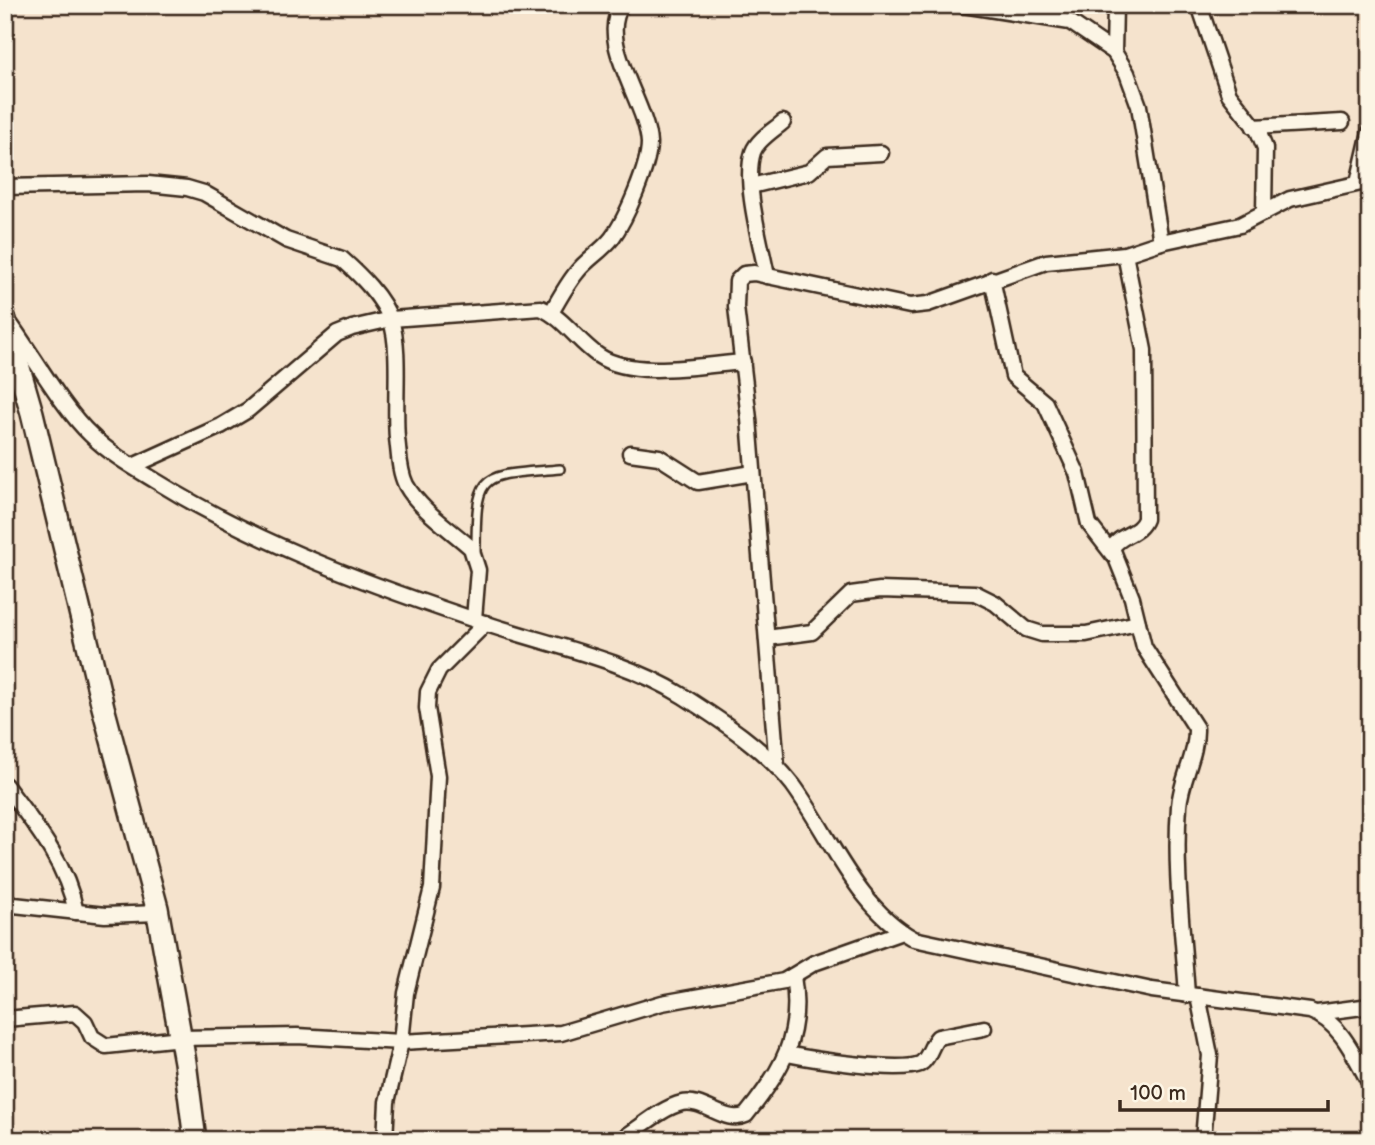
<svg xmlns="http://www.w3.org/2000/svg" width="1375" height="1145" viewBox="0 0 1375 1145" font-family="'Balsamiq Sans',sans-serif">
	<rect width="100%" height="100%" fill="#f5e3cd"/>
	<filter id="ink" filterUnits="userSpaceOnUse"><feTurbulence type="fractalNoise" baseFrequency=".0143" numOctaves="2"/><feDisplacementMap in="SourceGraphic" scale="14" xChannelSelector="R" yChannelSelector="G"/><feConvolveMatrix kernelMatrix="1 2 1 2 8 2 1 2 1" color-interpolation-filters="sRGB"/></filter>
	<g filter="url(#ink)">
		<g fill="none" stroke-linecap="round" stroke-linejoin="round">
			<defs>
				<path id="lane" d="M476,554c0,-85 3,-78 84,-85"/>
				<g id="street">
					<polyline points="963,5 1070,22 1114,52 1127,73 1139,106 1161,242"/>
					<polyline points="1199,5 1229,94 1258,131 1265,148 1264,213"/>
					<polyline points="1114,52 1115,5"/>
					<polyline points="1254,127 1342,122"/>
					<polyline points="1358,183 1370,132"/>
					<polyline points="751,186 809,172 827,156 881,153"/>
					<path d="M5,187l143,-3 39,4 17,5 82,47 56,19c18,16 41,38 49,62 10,28 3,84 6,117 2,15 2,33 9,47 14,25 44,44 65,63l7,22 -4,49"/>
					<path d="M1125,254l19,96 1,169c-6,16 -25,15 -33,29l20,50 12,49 52,81c1,27 -15,51 -17,78 -5,63 4,126 8,189"/>
					<path d="M767,276c-6,-32 -24,-94 -14,-124 4,-12 21,-22 30,-30"/>
					<polyline points="992,279 1013,376 1045,403 1077,473 1089,524 1113,555"/>
					<path d="M551,313c8,-14 16,-29 26,-41 10,-13 25,-21 35,-34 14,-19 37,-72 37,-95 -2,-40 -53,-102 -27,-138"/>
					<path d="M11,325c23,32 53,85 80,110 19,19 42,32 65,46 103,64 222,107 337,145 62,20 134,35 190,70 39,25 82,53 110,89 38,52 63,122 121,154l238,51 158,21c30,10 45,46 60,73"/>
					<polyline points="630,453 659,457 698,482 753,473"/>
					<path d="M133,466l88,-40 27,-16 89,-76 15,-6 39,-9 150,-11c23,10 37,34 58,48 35,23 103,9 144,6"/>
					<polyline points="767,638 812,632 851,594 880,590 975,593 995,603 1026,629 1042,634 1086,634 1138,623"/>
					<polyline points="777,767 749,419 736,307 737,281 744,274 754,273 910,306 928,304 1046,262 1125,254 1161,242 1240,225 1290,199 1370,181"/>
					<path d="M5,785c30,40 61,77 71,127"/>
					<polyline points="5,904 105,915 158,913"/>
					<polyline points="1198,996 1210,1055 1203,1140"/>
					<polyline points="1317,1013 1370,1006"/>
					<polyline points="5,1019 75,1013 85,1022 92,1037 106,1046 181,1038 297,1036 401,1042 561,1033 662,1003 784,981 814,963 902,932"/>
					<path d="M787,1054c24,5 112,19 133,10 9,-5 11,-20 18,-27l46,-9"/>
					<polyline points="385,1140 387,1102 401,1042 406,993 432,888 438,776 427,708 428,692 439,670 486,623"/>
					<path d="M620,1140c19,-11 41,-32 62,-37 22,-5 43,22 64,12 36,-44 57,-80 47,-139"/>
				</g>
				<polyline id="secondary" points="5,320 32,413 103,707 157,908 185,1062 195,1140"/>
			</defs>
			<!-- lane casing -->
			<use href="#lane" stroke="#3b2a1e" stroke-width="12"/>
			<!-- street casing -->
			<use href="#street" stroke="#3b2a1e" stroke-width="19"/>
			<!-- secondary casing -->
			<use href="#secondary" stroke="#3b2a1e" stroke-width="26"/>
			<!-- lane -->
			<use href="#lane" stroke="#fcf5e5" stroke-width="7"/>
			<!-- street -->
			<use href="#street" stroke="#fcf5e5" stroke-width="14"/>
			<!-- secondary -->
			<use href="#secondary" stroke="#fcf5e5" stroke-width="21"/>
		</g>
	</g>
	<!-- margin -->
	<rect width="1375" height="1145" fill="none" stroke="#fcf5e5" stroke-width="28"/>
	<rect x="14" y="14" width="1347" height="1117" fill="none" stroke="#3b2a1e" stroke-width="2.5" filter="url(#ink)"/>
	<!-- scale -->
	<path d="M1120 1100v10h208v-10" fill="none" stroke="#3b2a1e" stroke-width="3.5"/>
	<text x="1130" y="1100" font-size="21" fill="#3b2a1e" stroke="#fcf5e5" stroke-width="5" paint-order="stroke">100 m</text>
</svg>
